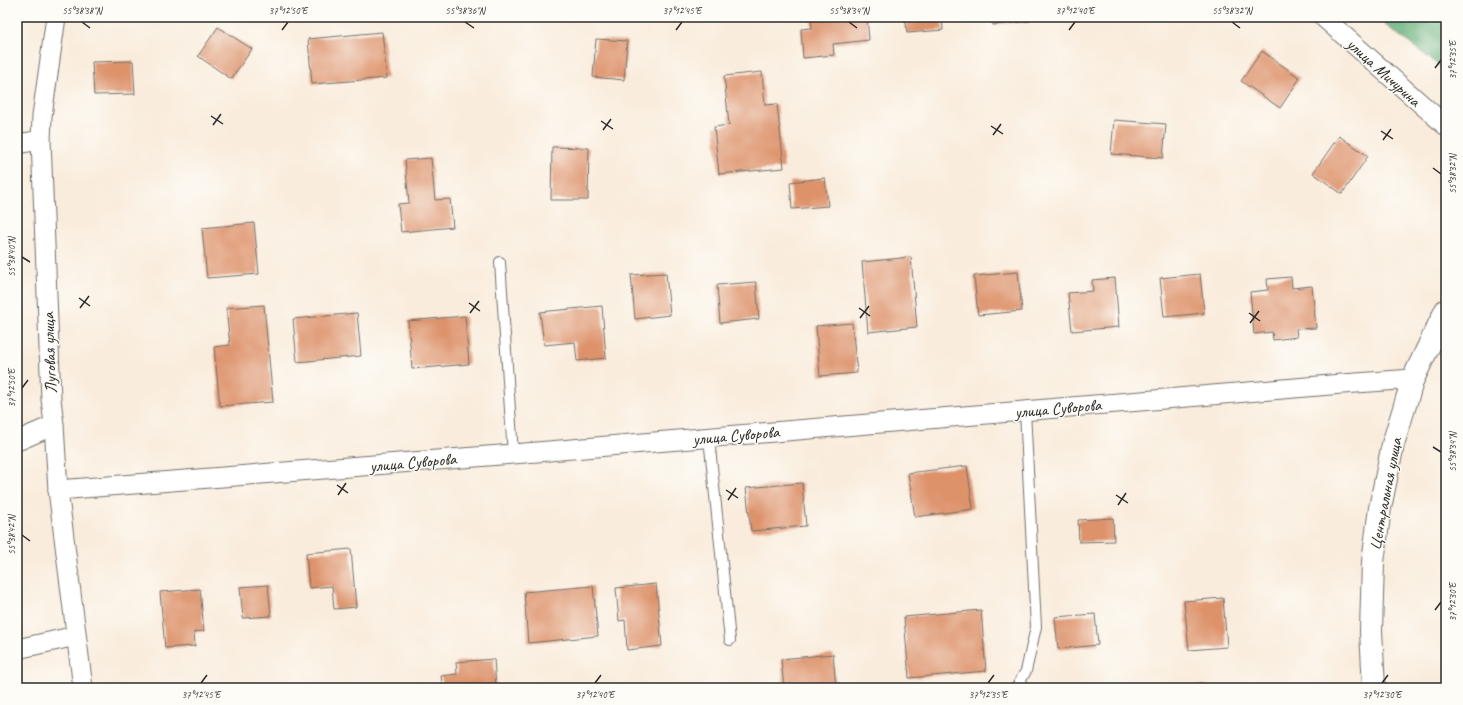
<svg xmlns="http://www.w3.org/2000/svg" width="1463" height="705" viewBox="0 0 1463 705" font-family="Caveat,sans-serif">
	<rect width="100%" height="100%" fill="#fdfcf7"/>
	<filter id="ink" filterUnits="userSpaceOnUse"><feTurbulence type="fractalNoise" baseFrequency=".025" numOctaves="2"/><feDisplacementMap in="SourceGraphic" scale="8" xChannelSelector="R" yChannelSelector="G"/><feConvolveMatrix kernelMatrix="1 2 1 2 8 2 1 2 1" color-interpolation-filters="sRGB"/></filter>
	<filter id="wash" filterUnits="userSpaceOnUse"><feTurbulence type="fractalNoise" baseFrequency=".012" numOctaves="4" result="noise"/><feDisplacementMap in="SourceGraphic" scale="16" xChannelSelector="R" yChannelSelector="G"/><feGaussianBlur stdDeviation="0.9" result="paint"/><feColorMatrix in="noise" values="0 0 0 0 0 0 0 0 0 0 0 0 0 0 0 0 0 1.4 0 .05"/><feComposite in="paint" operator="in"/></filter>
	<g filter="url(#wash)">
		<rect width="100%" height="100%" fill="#f9ecdc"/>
		<!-- forest -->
		<polygon fill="#62ad77" stroke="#466c51" points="1375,17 1446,17 1446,71"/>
		<g id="blocks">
			<!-- building -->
			<g fill="#dd926b">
				<polygon points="811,17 867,17 869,40 833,44 834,55 803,58 801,29 812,28"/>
				<polygon points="905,17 942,17 943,30 907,33"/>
				<polygon points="993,17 1029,17 1030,21 993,25"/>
				<polygon points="218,27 252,49 231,79 198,56"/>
				<polygon points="382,32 387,78 312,84 308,39"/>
				<polygon points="596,39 627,41 624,80 593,77"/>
				<polygon points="1262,51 1300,78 1280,108 1241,81"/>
				<polygon points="133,61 135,94 94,95 92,62"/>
				<polygon points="762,72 765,105 777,104 784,168 719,174 714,127 729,125 724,76"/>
				<polygon points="1114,120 1166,124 1163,158 1111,154"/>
				<polygon points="1339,136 1368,156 1342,194 1313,173"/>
				<polygon points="552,147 589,148 588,200 551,200"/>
				<polygon points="431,158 435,200 450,199 453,227 401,232 398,204 409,203 405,160"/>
				<polygon points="825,178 828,206 792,209 790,182"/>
				<polygon points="254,223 259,274 207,278 202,228"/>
				<polygon points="911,257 917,327 868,332 862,262"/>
				<polygon points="1018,272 1022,311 978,315 974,276"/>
				<polygon points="666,273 670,315 635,319 631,275"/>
				<polygon points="1200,274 1204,313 1164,317 1160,278"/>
				<polygon points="1291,277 1292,288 1312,286 1316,328 1296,329 1297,337 1273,340 1272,332 1254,334 1250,292 1268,290 1267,279"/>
				<polygon points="1115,278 1119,327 1072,331 1068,293 1093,291 1092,280"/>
				<polygon points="756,282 759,319 720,323 717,285"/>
				<polygon points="264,305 273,402 220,406 214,347 230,345 226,308"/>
				<polygon points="602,306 606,358 577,361 575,342 544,345 540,312"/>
				<polygon points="357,313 361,356 297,362 293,319"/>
				<polygon points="465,316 469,364 412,369 408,321"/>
				<polygon points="852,323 857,373 820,376 816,326"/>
				<polygon points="967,466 973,509 915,517 908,473"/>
				<polygon points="802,483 806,526 751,531 746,488"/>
				<polygon points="1113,518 1114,541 1079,542 1078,520"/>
				<polygon points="351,549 356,607 334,609 332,586 309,588 306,553"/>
				<polygon points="656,584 662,646 627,650 625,620 619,621 616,588"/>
				<polygon points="268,585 271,616 243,618 240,587"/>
				<polygon points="593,586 598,636 528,643 524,592"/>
				<polygon points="200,589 204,631 194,632 195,646 165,648 160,592"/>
				<polygon points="1223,598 1227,647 1189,650 1184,601"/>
				<polygon points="981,610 986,671 909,678 904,617"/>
				<polygon points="1095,614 1098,645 1058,649 1055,617"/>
				<polygon points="833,654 836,688 784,688 781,659"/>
				<polygon points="494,659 496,688 443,688 441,676 457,674 456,662"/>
				<polygon points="1206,685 1206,688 1183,688 1182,687"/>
			</g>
		</g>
	</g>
	<g filter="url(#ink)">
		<use href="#blocks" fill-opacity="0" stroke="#736f69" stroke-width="1"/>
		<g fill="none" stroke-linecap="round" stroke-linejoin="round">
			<defs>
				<g id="lane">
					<polyline points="500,262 513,454"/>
					<polyline points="709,438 730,640"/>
					<polyline points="1016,688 1026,671 1036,627 1025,411"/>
				</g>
				<g id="street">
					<polyline points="56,17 42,116 41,140 51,399 54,425 58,490 83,688"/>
					<polyline points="1323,17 1446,126"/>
					<polyline points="17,144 41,140"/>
					<polyline points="17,441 54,425"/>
					<polyline points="58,490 513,454 1342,384 1413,379"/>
					<polyline points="17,649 76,636"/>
				</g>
				<polyline id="secondary" points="1374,688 1371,631 1373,562 1380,508 1393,444 1413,379 1446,310"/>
			</defs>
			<!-- lane casing -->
			<use href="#lane" stroke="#736f69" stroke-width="12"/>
			<!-- street casing -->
			<use href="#street" stroke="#736f69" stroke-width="21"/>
			<!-- secondary casing -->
			<use href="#secondary" stroke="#736f69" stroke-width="24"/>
			<!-- lane -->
			<use href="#lane" stroke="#fff" stroke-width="10"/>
			<!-- street -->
			<use href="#street" stroke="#fff" stroke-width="19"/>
			<!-- secondary -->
			<use href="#secondary" stroke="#fff" stroke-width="22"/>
		</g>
	</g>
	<!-- ticks -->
	<path fill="none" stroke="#2b2b2b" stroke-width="1.5" d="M82,22l8,6M465,22l9,6M849,22l8,6M1232,22l8,6M282,30l6,-8M676,30l6,-8M1069,30l6,-8M1435,68l6,-8M211,116l12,8M601,121l12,8M213,125l8,-11M991,126l12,8M603,130l8,-11M1381,131l12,8M993,135l8,-11M1383,140l8,-11M1433,168l8,6M22,257l8,5M79,298l11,8M469,303l11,8M80,308l9,-12M859,308l11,8M470,313l9,-12M1249,313l11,8M860,318l9,-12M1250,323l9,-12M22,388l6,-8M1433,447l8,5M337,485l11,8M726,490l12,8M338,495l8,-12M1116,495l12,8M728,500l8,-12M1118,505l8,-12M22,535l8,6M1435,610l6,-8M201,683l6,-8M595,683l6,-8M988,683l6,-8M1382,683l6,-8"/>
	<g text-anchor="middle" stroke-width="3" stroke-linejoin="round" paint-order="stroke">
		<!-- street labels -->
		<g font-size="17" fill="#2b2b2b" stroke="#fdfcf7">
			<text transform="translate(1384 72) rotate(42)" y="6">улица Мичурина</text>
			<text transform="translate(49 353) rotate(-92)" y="6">Луговая улица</text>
			<text transform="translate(1058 408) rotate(-5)" y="6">улица Суворова</text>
			<text transform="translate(736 435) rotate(-5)" y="6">улица Суворова</text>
			<text transform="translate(413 462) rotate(-5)" y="6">улица Суворова</text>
			<text transform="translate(1385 494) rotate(-79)" y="6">Центральная улица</text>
		</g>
	</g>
	<!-- margin -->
	<rect width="1463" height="705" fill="none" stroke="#fdfcf7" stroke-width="44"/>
	<rect x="22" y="22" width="1419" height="661" fill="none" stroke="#2b2b2b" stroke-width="1.5"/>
	<g font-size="10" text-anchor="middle" fill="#2b2b2b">
		<text x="82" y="14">55°38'38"N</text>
		<text x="288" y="14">37°12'50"E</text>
		<text x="465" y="14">55°38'36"N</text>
		<text x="682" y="14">37°12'45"E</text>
		<text x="849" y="14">55°38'34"N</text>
		<text x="1075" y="14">37°12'40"E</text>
		<text x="1232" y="14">55°38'32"N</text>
		<text transform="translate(1452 60) rotate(-90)" y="4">37°12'35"E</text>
		<text transform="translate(1452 174) rotate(-90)" y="4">55°38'32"N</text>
		<text transform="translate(11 257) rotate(-90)" y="4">55°38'40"N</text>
		<text transform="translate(11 388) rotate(-90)" y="4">37°12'50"E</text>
		<text transform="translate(1452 452) rotate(-90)" y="4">55°38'34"N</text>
		<text transform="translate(11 535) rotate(-90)" y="4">55°38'42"N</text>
		<text transform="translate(1452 602) rotate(-90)" y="4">37°12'30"E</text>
		<text x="201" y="698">37°12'45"E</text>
		<text x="595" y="698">37°12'40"E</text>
		<text x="988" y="698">37°12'35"E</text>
		<text x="1382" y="698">37°12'30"E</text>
	</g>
</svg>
